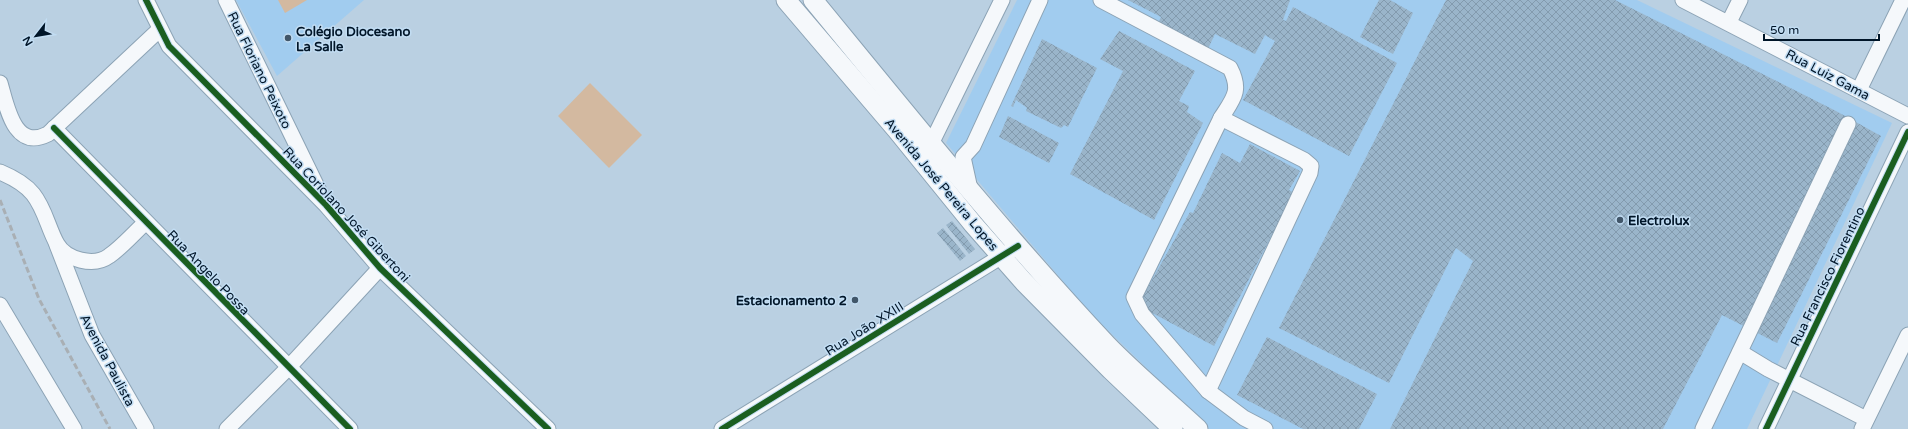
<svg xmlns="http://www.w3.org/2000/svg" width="1908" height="429" viewBox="0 0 1908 429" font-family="'Varela Round',sans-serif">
	<defs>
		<pattern id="building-cross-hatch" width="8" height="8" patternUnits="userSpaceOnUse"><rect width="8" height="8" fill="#9ab5ca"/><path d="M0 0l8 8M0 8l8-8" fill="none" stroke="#839bae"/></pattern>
	</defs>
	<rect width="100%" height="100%" fill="#bad0e2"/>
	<!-- built -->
	<g fill="#a1ccef">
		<polygon points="236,0 364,0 277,76"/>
		<polygon points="1017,0 1637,0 1892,123 1747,429 1209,429 1088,311 946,143"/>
	</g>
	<!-- green -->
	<g fill="#d3b9a0">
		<polygon points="278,0 307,0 285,13"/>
		<polygon points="590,83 642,135 609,168 558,116"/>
	</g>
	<!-- building -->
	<g fill="url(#building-cross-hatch)">
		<polygon points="1128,0 1290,0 1283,20 1286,21 1293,7 1397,63 1349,156 1243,100 1275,41 1265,35 1255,54 1215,34 1207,51 1156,27 1161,17"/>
		<polygon points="1379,0 1390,0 1413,13 1393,54 1360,37"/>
		<polygon points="1446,0 1615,0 1836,111 1881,136 1777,343 1722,315 1663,429 1390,429 1473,261 1456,248 1389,383 1279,328"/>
		<polygon points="1119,31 1195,71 1179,101 1189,106 1187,112 1203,123 1154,220 1070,174 1123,71 1100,59"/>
		<polygon points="1042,39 1097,68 1068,127 1064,125 1061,128 1026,111 1027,108 1016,100 1013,107 1011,106"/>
		<polygon points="1008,116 1059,143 1049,163 999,137"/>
		<polygon points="1250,144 1300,171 1289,190 1294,193 1214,346 1143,308 1143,296 1190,212 1193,213 1222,153 1240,163"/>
		<polygon points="952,221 975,249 969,254 946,225"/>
		<polygon points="943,228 966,256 960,261 937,233"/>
		<polygon points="1267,337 1377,394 1359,429 1303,429 1237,395"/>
	</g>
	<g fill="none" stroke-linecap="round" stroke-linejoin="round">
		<defs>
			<g id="minor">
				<polyline points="146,0 169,46 326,205 380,268 548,429"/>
				<polyline points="226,0 320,193"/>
				<path d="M1101,0l129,68c12,23 3,31 -9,50l-87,179 8,17 66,77 36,27 21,11"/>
				<polyline points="1683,0 1908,116"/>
				<polyline points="1729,22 1740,0"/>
				<path d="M0,83c7,24 14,68 48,51l112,-105"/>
				<polyline points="1859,90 1903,0"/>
				<polyline points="54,128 350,429"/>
				<polyline points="924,149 931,144 1002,0"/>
				<path d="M0,172c12,5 25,12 33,22 12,15 15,34 24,50 9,16 37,23 52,12 13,-9 25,-23 36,-33"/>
				<polyline points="970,189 963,157 973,146 1040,0"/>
				<polyline points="57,245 92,335 146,429"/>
				<polyline points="0,305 74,429"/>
				<polyline points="1740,352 1768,369 1866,419"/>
				<polyline points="1208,391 1310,173 1311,166 1304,160 1221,118"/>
				<polyline points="227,429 288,368 380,268"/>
				<polyline points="722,429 1010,251"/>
				<polyline points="1703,429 1848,124"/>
				<polyline points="1766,429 1908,132"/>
				<polyline points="1862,429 1908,335"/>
			</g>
			<g id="major">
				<polyline points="786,0 896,129 973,224 1024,282 1111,370 1173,429"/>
				<path d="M813,0c96,117 190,234 294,345 28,29 61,56 91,84"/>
			</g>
		</defs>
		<!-- minor casing -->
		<use href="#minor" stroke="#8ca3b5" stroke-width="17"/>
		<!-- major casing -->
		<use href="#major" stroke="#8ca3b5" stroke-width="21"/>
		<!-- minor -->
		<use href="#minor" stroke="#f5f8fb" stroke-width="15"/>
		<!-- major -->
		<use href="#major" stroke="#f5f8fb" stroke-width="19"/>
		<!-- rail -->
		<polyline stroke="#a9afb4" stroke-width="3" stroke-dasharray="6 3" stroke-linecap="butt" points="0,200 39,299 110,429"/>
		<defs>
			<g id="cycleway">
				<polyline points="146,0 169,46 326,205 380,268 548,429"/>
				<polyline points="54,128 350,429"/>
				<polyline points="722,429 1018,246"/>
				<polyline points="1766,429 1908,132"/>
			</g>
		</defs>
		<!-- cycleway casing -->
		<use href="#cycleway" stroke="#c2ddf3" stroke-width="8"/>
		<!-- cycleway -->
		<use href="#cycleway" stroke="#1b5e20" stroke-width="6"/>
	</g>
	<!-- markers -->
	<g fill="#415669" stroke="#c2ddf3" stroke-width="1.5">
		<circle cx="288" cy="38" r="4"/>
		<circle cx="1620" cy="220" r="4"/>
		<circle cx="855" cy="300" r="4"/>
	</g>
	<g text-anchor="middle" stroke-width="3" stroke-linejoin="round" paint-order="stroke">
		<!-- poi labels -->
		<g font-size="13" font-weight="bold" fill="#001528" stroke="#c2ddf3" text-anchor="start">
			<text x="296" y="36">Colégio Diocesano<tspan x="296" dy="15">La Salle</tspan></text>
			<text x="1628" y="225">Electrolux</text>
			<text x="847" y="305" text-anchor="end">Estacionamento 2</text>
		</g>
		<!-- street labels -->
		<g font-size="13" fill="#001528" stroke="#c2ddf3">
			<text transform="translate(260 70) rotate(64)" y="5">Rua Floriano Peixoto</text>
			<text transform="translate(1828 74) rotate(28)" y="5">Rua Luiz Gama</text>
			<text transform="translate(942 184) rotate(50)" y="5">Avenida José Pereira Lopes</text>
			<text transform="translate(347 214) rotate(47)" y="5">Rua Coriolano José Gibertoni</text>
			<text transform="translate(209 272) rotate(46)" y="5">Rua Angelo Possa</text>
			<text transform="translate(1827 276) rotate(-64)" y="5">Rua Francisco Fiorentino</text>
			<text transform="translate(864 328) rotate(-32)" y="5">Rua João XXIII</text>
			<text transform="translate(108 360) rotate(62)" y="5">Avenida Paulista</text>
		</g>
	</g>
	<!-- north arrow -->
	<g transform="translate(36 36) rotate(239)" stroke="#c2ddf3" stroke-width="3" paint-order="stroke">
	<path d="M0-3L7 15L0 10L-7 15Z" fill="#001528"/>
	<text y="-6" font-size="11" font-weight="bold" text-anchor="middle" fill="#001528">N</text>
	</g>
	<!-- scale -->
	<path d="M1764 34v6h115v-6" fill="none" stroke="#001528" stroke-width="2"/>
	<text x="1770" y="34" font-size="12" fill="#001528" stroke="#c2ddf3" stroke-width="3" paint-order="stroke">50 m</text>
</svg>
